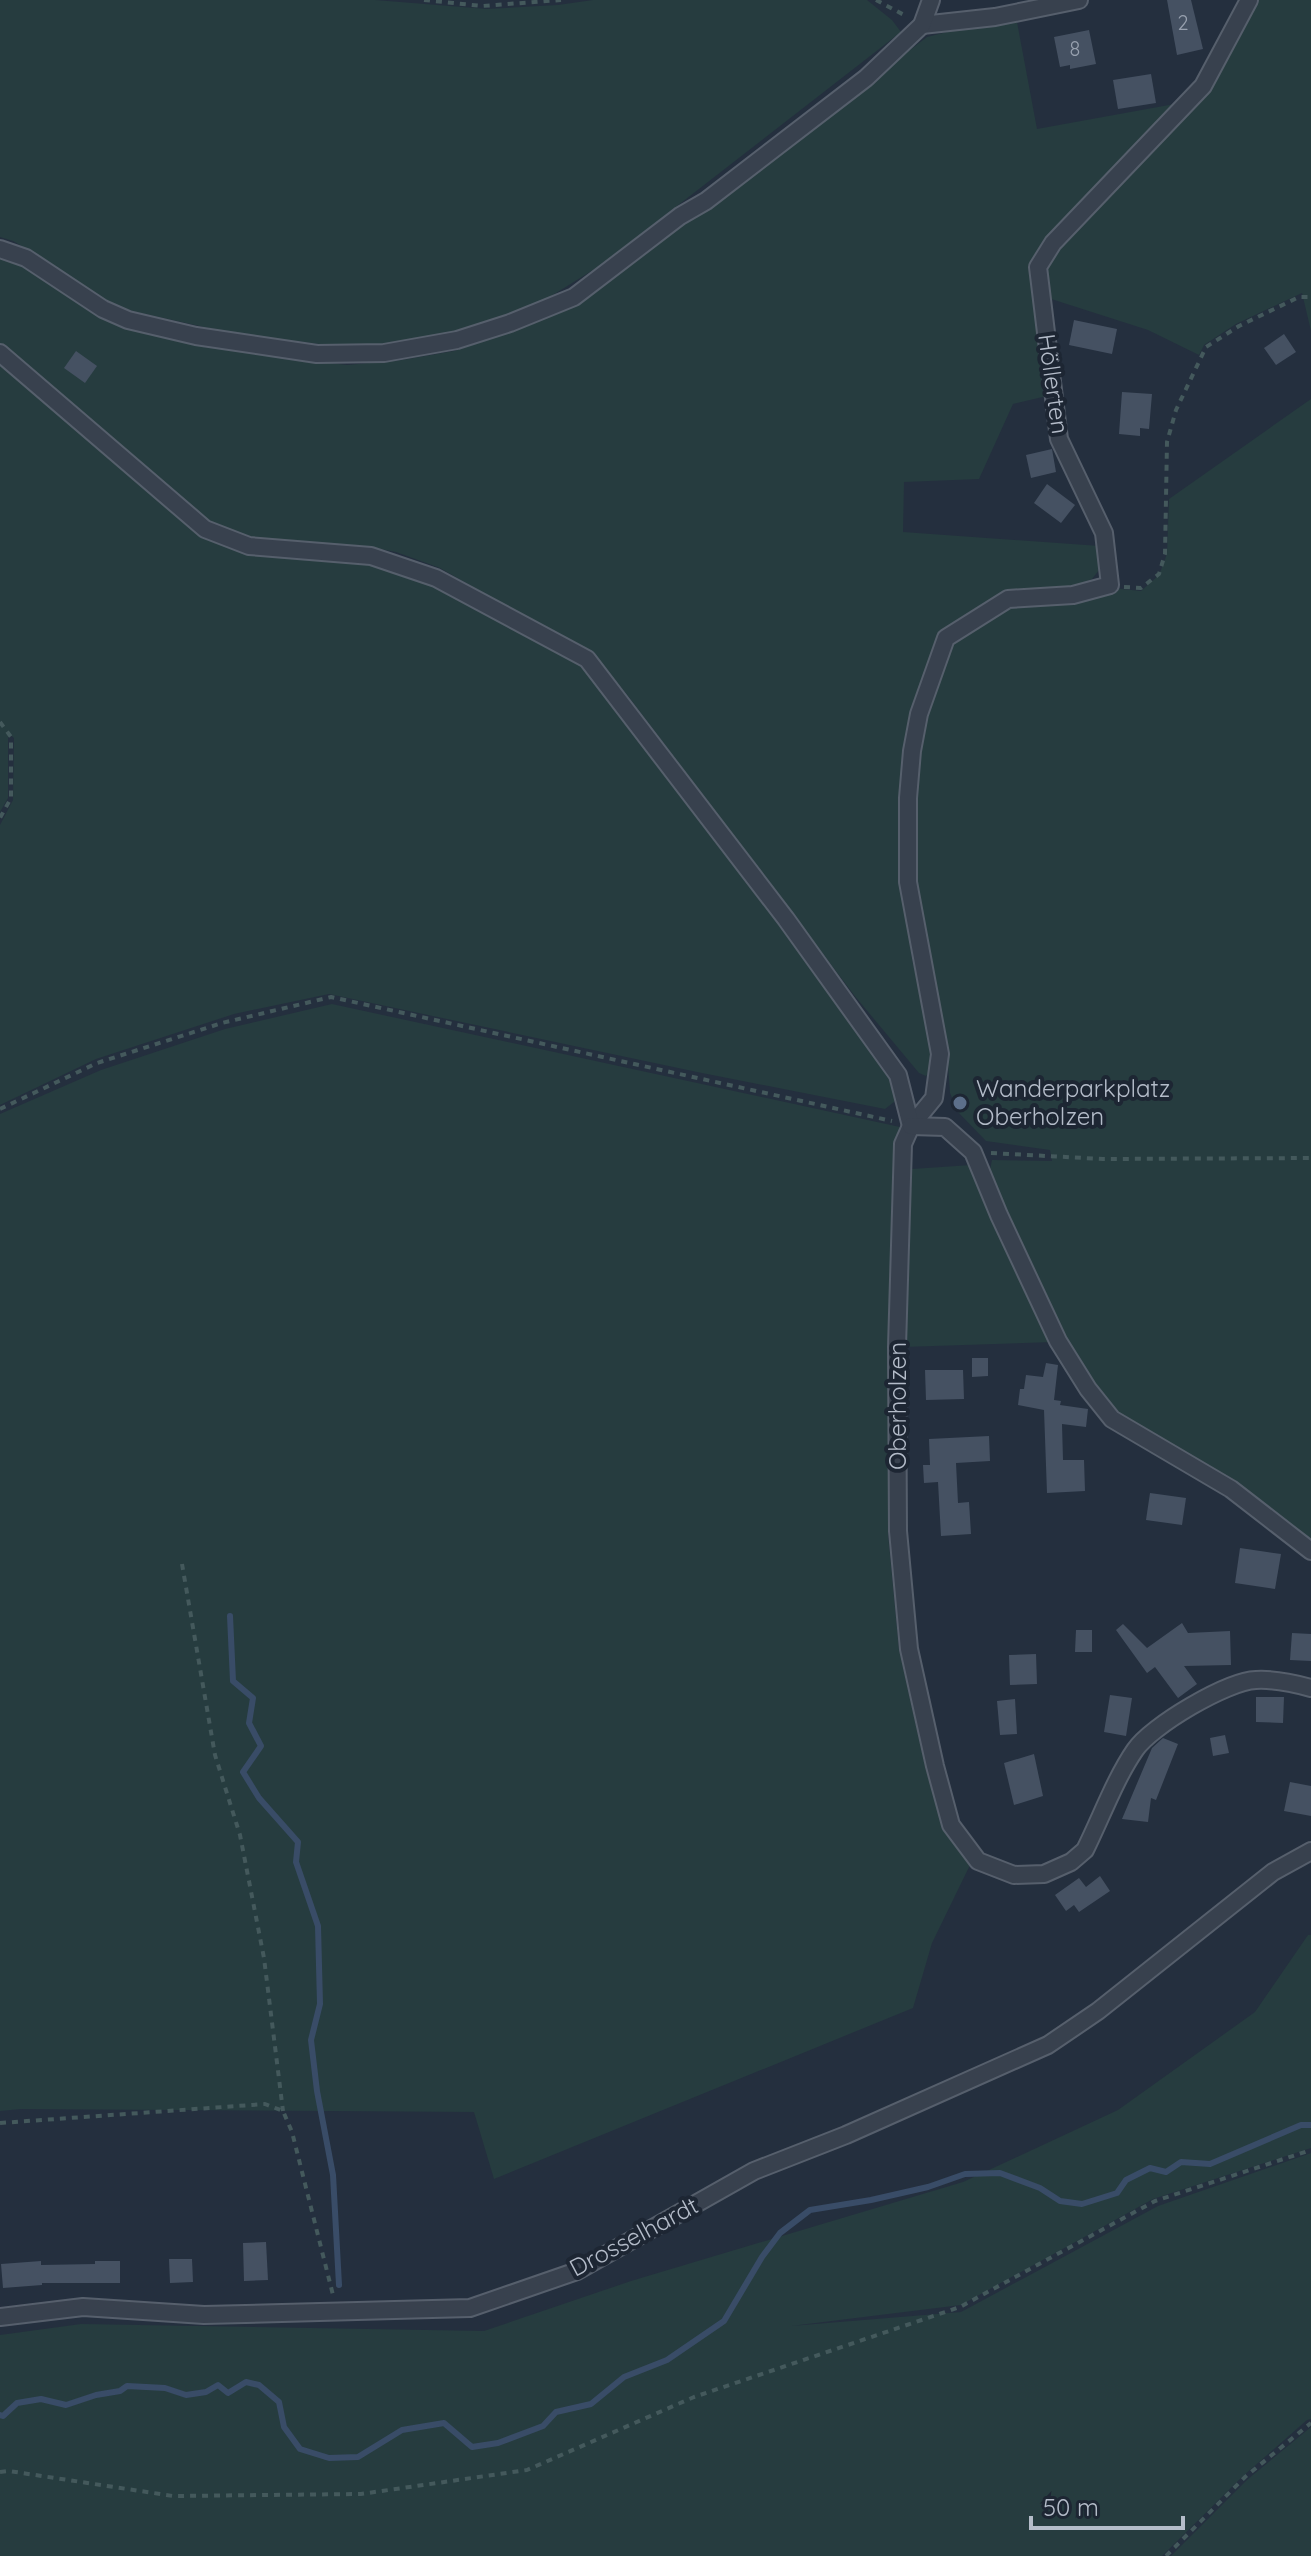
<svg xmlns="http://www.w3.org/2000/svg" width="1311" height="2556" viewBox="0 0 1311 2556" font-family="Quicksand,sans-serif">
	<rect width="100%" height="100%" fill="#242f3e"/>
	<!-- green -->
	<g fill="#263c3f">
		<polygon points="0,0 375,0 487,9 558,5 593,0 867,0 892,20 901,32 601,265 548,298 465,331 398,345 345,347 236,334 136,312 105,302 48,261 13,241 0,237"/>
		<polygon points="1256,0 1311,0 1311,331 1302,293 1236,324 1204,345 1199,355 1148,330 1045,297 1042,268 1054,247 1207,90"/>
		<polygon points="1017,22 1037,129 1180,103 1041,246 1035,273 1047,396 1013,404 979,479 904,482 903,532 1100,546 1102,556 1099,570 1092,579 1071,588 1005,592 942,636 912,716 901,878 912,959 932,1045 932,1070 926,1076 919,1073 854,995 625,692 591,655 440,568 396,552 364,546 248,538 206,522 107,433 0,347 0,255 57,286 124,327 204,347 347,365 402,360 454,351 533,324 571,304 648,251 927,37 955,30"/>
		<polygon points="0,359 199,533 372,561 435,587 587,667 892,1075 898,1093 894,1102 885,1109 697,1072 329,994 234,1014 96,1059 0,1105 0,825 13,800 14,738 8,733 8,798 0,812"/>
		<polygon points="1311,399 1311,1545 1126,1423 1109,1404 1095,1388 1066,1341 996,1191 990,1170 992,1160 1052,1161 1050,1150 986,1141 958,1112 950,1093 947,1051 911,882 911,798 921,716 949,640 1007,601 1112,588 1141,591 1159,575 1167,554 1169,499"/>
		<polygon points="332,1004 900,1127 888,1534 899,1649 926,1770 945,1829 971,1863 932,1943 913,2008 494,2179 474,2112 21,2109 0,2111 0,1114 101,1070 225,1029"/>
		<polygon points="971,1165 1054,1342 903,1347 912,1169"/>
		<polygon points="1308,1935 1311,1935 1311,2148 1153,2199 961,2305 791,2326 961,2312 1158,2206 1311,2153 1311,2419 1307,2420 1243,2476 1162,2556 0,2556 0,2335 81,2324 484,2331 631,2281 963,2182 1118,2110 1255,2012"/>
		<polygon points="1311,2427 1311,2556 1171,2556 1248,2479"/>
	</g>
	<g fill="none" stroke-linecap="round" stroke-linejoin="round">
		<!-- stream -->
		<g stroke="#394c67" stroke-width="6">
			<polyline points="230,1616 233,1681 253,1698 249,1723 261,1746 243,1772 259,1798 298,1842 296,1862 318,1926 320,2004 311,2040 317,2091 333,2175 339,2285"/>
			<polyline points="0,2415 3,2416 17,2403 41,2399 66,2405 96,2395 120,2391 127,2386 165,2388 186,2395 206,2392 218,2385 228,2393 246,2382 259,2385 279,2402 284,2427 300,2449 329,2458 358,2457 402,2430 444,2423 472,2447 498,2443 543,2426 556,2412 591,2404 624,2377 667,2360 724,2321 762,2257 780,2233 810,2210 871,2200 928,2187 965,2174 1000,2173 1040,2188 1060,2201 1082,2204 1117,2193 1126,2180 1150,2168 1166,2172 1181,2162 1210,2164 1301,2125 1311,2125"/>
		</g>
	</g>
	<!-- building -->
	<g fill="#455162">
		<polygon points="1167,0 1191,0 1203,49 1177,55"/>
		<polygon points="1089,30 1096,64 1070,69 1070,65 1060,67 1054,37"/>
		<polygon points="1151,74 1156,103 1118,109 1113,80"/>
		<polygon points="1074,320 1117,329 1112,354 1069,345"/>
		<polygon points="1284,334 1296,352 1276,365 1264,348"/>
		<polygon points="76,351 97,366 85,383 64,368"/>
		<polygon points="1122,392 1152,394 1149,429 1140,428 1140,436 1119,434"/>
		<polygon points="1052,449 1056,472 1031,478 1026,455"/>
		<polygon points="1047,484 1075,505 1061,523 1034,503"/>
		<polygon points="972,1358 988,1358 988,1376 972,1377"/>
		<polygon points="1046,1363 1058,1365 1054,1400 1061,1401 1060,1405 1088,1409 1086,1427 1062,1424 1063,1460 1084,1460 1085,1491 1047,1493 1044,1410 1018,1405 1020,1389 1024,1389 1026,1375 1043,1377"/>
		<polygon points="925,1370 963,1370 964,1399 926,1400"/>
		<polygon points="989,1436 990,1461 956,1463 958,1503 969,1502 971,1534 941,1536 938,1482 924,1483 923,1465 930,1465 929,1439"/>
		<polygon points="1150,1493 1186,1498 1182,1525 1146,1520"/>
		<polygon points="1240,1548 1281,1554 1275,1589 1235,1583"/>
		<polygon points="1182,1623 1188,1633 1230,1631 1231,1665 1184,1666 1197,1684 1178,1698 1155,1667 1147,1673 1116,1630 1123,1624 1147,1648"/>
		<polygon points="1076,1630 1092,1630 1092,1652 1075,1652"/>
		<polygon points="1292,1633 1311,1634 1311,1661 1290,1660"/>
		<polygon points="1036,1654 1037,1684 1010,1685 1009,1655"/>
		<polygon points="1110,1695 1132,1698 1126,1736 1104,1732"/>
		<polygon points="1256,1697 1284,1697 1283,1723 1256,1722"/>
		<polygon points="1015,1699 1017,1734 1000,1735 997,1701"/>
		<polygon points="1225,1735 1229,1753 1213,1756 1210,1738"/>
		<polygon points="1163,1738 1178,1744 1156,1800 1151,1798 1148,1822 1122,1819 1152,1748"/>
		<polygon points="1034,1754 1043,1796 1014,1805 1004,1763"/>
		<polygon points="1290,1782 1311,1786 1311,1816 1284,1811"/>
		<polygon points="1100,1876 1110,1891 1079,1912 1074,1905 1066,1911 1055,1895 1079,1878 1086,1887"/>
		<polygon points="266,2242 268,2280 244,2281 243,2243"/>
		<polygon points="169,2259 192,2259 193,2282 170,2283"/>
		<polygon points="41,2261 41,2265 95,2264 95,2261 120,2261 120,2283 42,2283 42,2285 3,2288 1,2264"/>
	</g>
	<g fill="none" stroke-linecap="round" stroke-linejoin="round">
		<defs>
			<g id="minor">
				<path d="M1249,0l-46,86 -150,157 -15,24 21,172 45,94 6,52 -37,10 -65,4 -62,39 -27,76 -7,37 -4,47v84l32,172 -6,44 -23,28 -8,18 -6,203 1,184 11,118 26,117 16,59 27,36 36,14 30,-1 27,-12 14,-12c16,-32 30,-71 50,-100 16,-24 92,-69 121,-70 19,-1 37,3 55,8"/>
				<polyline points="922,25 995,17 1079,0"/>
				<polyline points="0,249 26,258 103,309 128,320 196,336 317,354 384,353 457,340 510,323 574,297 680,216 706,201 866,78 922,25 931,0"/>
				<polyline points="0,353 205,529 249,546 371,556 436,578 587,659 786,919 898,1075 911,1126"/>
				<polyline points="911,1126 945,1127 973,1152 999,1215 1058,1341 1088,1389 1112,1419 1231,1489 1311,1551"/>
				<polyline points="0,2317 83,2307 204,2315 470,2308 577,2271 754,2171 846,2135 1048,2045 1098,2011 1273,1872 1311,1851"/>
			</g>
		</defs>
		<!-- minor casing -->
		<use href="#minor" stroke="#565f6c" stroke-width="20"/>
		<!-- path -->
		<g stroke="#44595c" stroke-width="4" stroke-dasharray="6 6" stroke-linecap="butt">
			<polyline points="424,0 482,6 561,0"/>
			<polyline points="876,0 906,16"/>
			<polyline points="1124,587 1141,588 1159,574 1165,554 1167,442 1176,410 1206,347 1239,326 1299,297 1311,297"/>
			<polyline points="0,722 11,737 11,798 0,818"/>
			<polyline points="0,1109 97,1063 222,1023 331,997 892,1121"/>
			<polyline points="991,1153 1103,1159 1311,1158"/>
			<polyline points="182,1564 215,1755 240,1835 264,1958 283,2111"/>
			<polyline points="0,2123 265,2104 283,2111 292,2132 333,2295"/>
			<polyline points="0,2472 9,2471 173,2496 361,2494 527,2470 694,2397 960,2307 1155,2201 1311,2150"/>
			<polyline points="1166,2556 1245,2477 1311,2423"/>
		</g>
		<!-- minor -->
		<use href="#minor" stroke="#38414e" stroke-width="16"/>
	</g>
	<!-- markers -->
	<circle fill="#5c6f8a" stroke="#1d2633" stroke-width="3" cx="960" cy="1103" r="8"/>
	<g text-anchor="middle" stroke-width="8" stroke-linejoin="round" paint-order="stroke">
		<!-- number labels -->
		<g font-size="20" fill="#98a1af">
			<text x="1183" y="30">2</text>
			<text x="1075" y="56">8</text>
		</g>
		<!-- street labels -->
		<g font-size="24" fill="#b4bcc9" stroke="#1d2633">
			<text transform="translate(1053 384) rotate(82)" y="8">Höllerten</text>
			<text transform="translate(898 1406) rotate(-90)" y="8">Oberholzen</text>
			<text transform="translate(634 2237) rotate(-28)" y="8">Drosselhardt</text>
		</g>
		<!-- poi labels -->
		<g font-size="24" fill="#b4bcc9" stroke="#1d2633" text-anchor="start">
			<text x="976" y="1097">Wanderparkplatz<tspan x="976" dy="28">Oberholzen</tspan></text>
		</g>
	</g>
	<!-- scale -->
	<path d="M1031 2516v12h152v-12" fill="none" stroke="#b4bcc9" stroke-width="4"/>
	<text x="1043" y="2516" font-size="24" fill="#b4bcc9" stroke="#1d2633" stroke-width="6" paint-order="stroke">50 m</text>
</svg>
